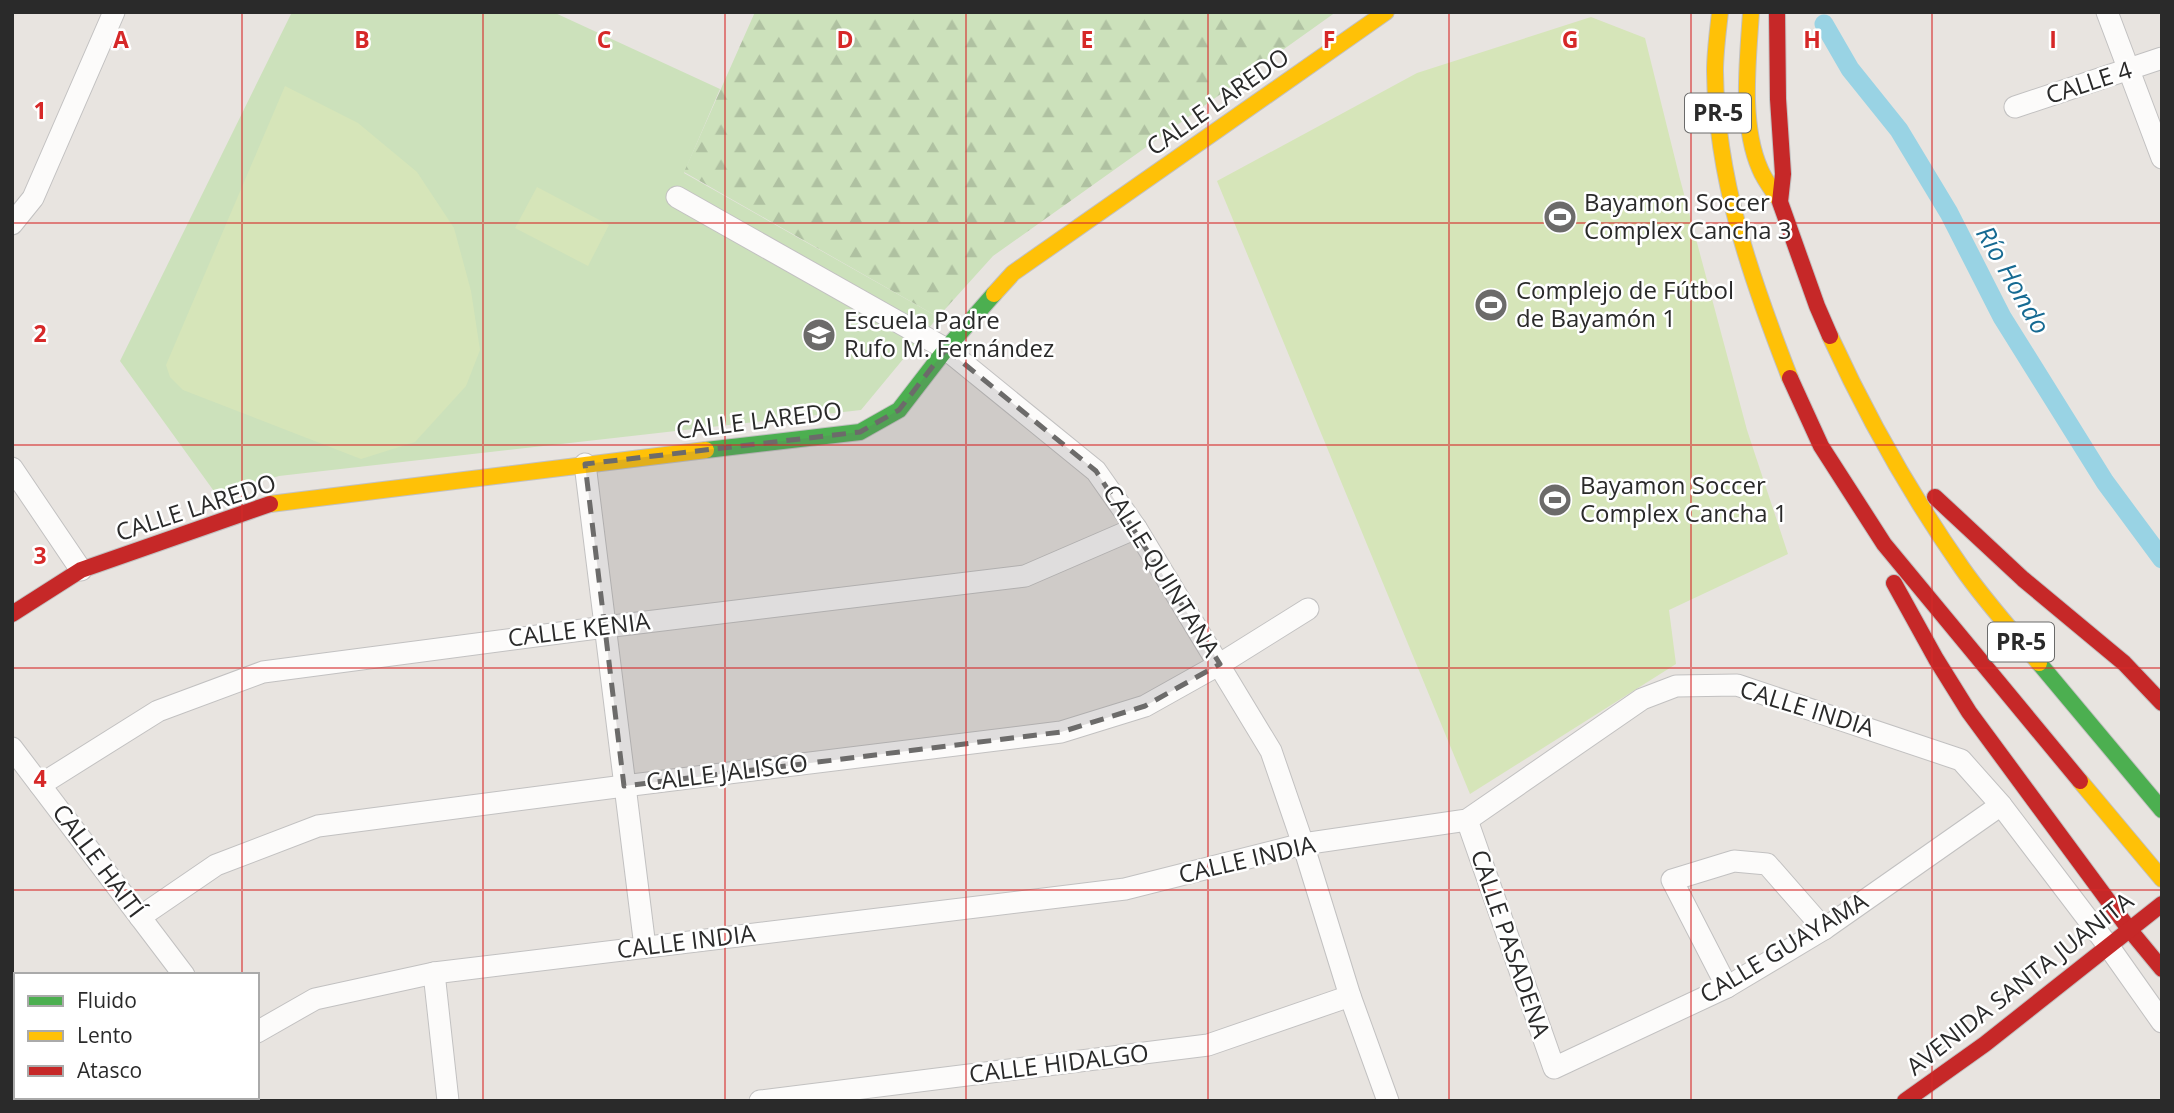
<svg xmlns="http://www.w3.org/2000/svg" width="2174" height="1113" viewBox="0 0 2174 1113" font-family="'Open Sans',sans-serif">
	<defs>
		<pattern id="forest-firs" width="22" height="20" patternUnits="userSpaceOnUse" patternTransform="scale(1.75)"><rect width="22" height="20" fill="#cce1bb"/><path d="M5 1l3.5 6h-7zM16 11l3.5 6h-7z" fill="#afc1a1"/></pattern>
	</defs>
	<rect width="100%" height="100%" fill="#e8e4e0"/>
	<!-- grass -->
	<polygon fill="#cce1bb" points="292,12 553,12 720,89 684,173 938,317 861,410 279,476 216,494 120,361"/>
	<!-- forest -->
	<polygon fill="url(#forest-firs)" points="755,12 1336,12 993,256 938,317 684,172"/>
	<!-- pitch -->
	<g fill="#d6e5b9">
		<polygon points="1591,17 1645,38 1680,179 1747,430 1788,554 1669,610 1676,664 1470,794 1217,181 1417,73"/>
		<polygon points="285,86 358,123 417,172 454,228 471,291 480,350 466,386 415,442 361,459 183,390 170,377 166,365"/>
		<polygon points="537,187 609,225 588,266 515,228"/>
	</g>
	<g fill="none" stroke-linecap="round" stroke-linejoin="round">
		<!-- canal -->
		<polyline stroke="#99d3e4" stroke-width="19" points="1824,24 1850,69 1899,130 1949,213 2002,317 2105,482 2162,559"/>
		<defs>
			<g id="street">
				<polyline points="2107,12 2162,158"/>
				<polyline points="2015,107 2162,58"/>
				<polyline points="677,197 946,349 1096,471 1136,528 1271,751 1303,844 1350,996 1388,1101"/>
				<polyline points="12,224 33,198 114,12"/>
				<polyline points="585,464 645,947"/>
				<polyline points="12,468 81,570"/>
				<polyline points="12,748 184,975"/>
				<polyline points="40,785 158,711 263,672 605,627 1025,576 1136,528"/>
				<polyline points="1467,820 1554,1068 1727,987 1824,929 2001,805"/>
				<polyline points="140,917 216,865 318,826 624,786 1061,732 1145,706 1220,664 1308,609"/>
				<polyline points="434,973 448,1101"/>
				<polyline points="1727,987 1672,880 1734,861 1767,864 1824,929"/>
				<polyline points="257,1032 315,999 434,973 1125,889 1303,844 1467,820 1642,699 1676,686 1737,685 1961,760 2001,805 2109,947 2162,1022"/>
				<polyline points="164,1101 169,1097"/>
				<polyline points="760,1101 1208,1045 1350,996"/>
			</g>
			<g id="fast">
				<polyline points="706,450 860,432 899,410 946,349 994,294"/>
				<polyline points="2039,663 2162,810"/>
			</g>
			<g id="slow">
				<path d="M1720,12c-2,19 -5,40 -5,59 1,108 36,207 75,307"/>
				<path d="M1751,12c-3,48 -11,112 9,157 4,10 11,19 17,28"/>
				<polyline points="994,294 1013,273 1386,12"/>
				<path d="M1830,336c37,81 81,159 132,232 23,33 51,64 77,95"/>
				<polyline points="270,504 706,450"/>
				<polyline points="2080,781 2162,879"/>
				<polyline points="12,1028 16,1032"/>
			</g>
			<g id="jam">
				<polyline points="1777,12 1778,99 1783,174 1780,202 1817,306 1830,336"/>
				<polyline points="1790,378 1821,446 1884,544 2080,781"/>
				<polyline points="1935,497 2023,579 2124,663 2162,703"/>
				<polyline points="1894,583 1936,659 1969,712 2129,929 2162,969"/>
				<polyline points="12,614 81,570 270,504"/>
				<polyline points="65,1097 67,1101"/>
				<polyline points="1905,1101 1985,1044 2162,904"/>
			</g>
		</defs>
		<!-- street casing -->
		<use href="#street" stroke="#c2c1c1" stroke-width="23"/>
		<!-- fast casing -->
		<use href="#fast" stroke="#c2c1c1" stroke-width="18"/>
		<!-- slow casing -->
		<use href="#slow" stroke="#c2c1c1" stroke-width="18"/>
		<!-- jam casing -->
		<use href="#jam" stroke="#c2c1c1" stroke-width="18"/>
		<!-- street -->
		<use href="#street" stroke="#fcfbfa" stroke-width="21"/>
		<!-- fast -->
		<use href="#fast" stroke="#4caf50" stroke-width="16"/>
		<!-- slow -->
		<use href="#slow" stroke="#ffc107" stroke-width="16"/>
		<!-- jam -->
		<use href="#jam" stroke="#c62828" stroke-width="16"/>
	</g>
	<!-- marked area -->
	<path fill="#6c6b6a" fill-opacity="0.2" stroke="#6c6b6a" stroke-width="5" stroke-dasharray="14 9" stroke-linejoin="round" d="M946,349l150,122 124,193 -75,42 -84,26 -437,54 -39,-322 275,-32 39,-22z"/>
	<!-- grid -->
	<path fill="none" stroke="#d62828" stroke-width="2" stroke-opacity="0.55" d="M242,12v963M483,12v1089M725,12v1089M966,12v1089M1208,12v1089M1449,12v1089M1691,12v1089M1932,12v1089M12,223h2150M12,445h2150M12,668h2150M12,890h2150M242,1097v4"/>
	<!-- icons -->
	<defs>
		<symbol id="stadium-disc" viewBox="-11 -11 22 22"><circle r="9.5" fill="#6c6b6a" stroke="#fff"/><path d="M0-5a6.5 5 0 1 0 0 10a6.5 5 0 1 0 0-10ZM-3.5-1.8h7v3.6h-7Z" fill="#fff"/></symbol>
		<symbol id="school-disc" viewBox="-11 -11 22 22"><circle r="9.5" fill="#6c6b6a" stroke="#fff"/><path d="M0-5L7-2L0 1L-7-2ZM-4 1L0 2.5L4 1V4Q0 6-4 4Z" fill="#fff"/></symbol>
	</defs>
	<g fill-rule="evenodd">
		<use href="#stadium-disc" x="1541" y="198" width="38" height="38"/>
		<use href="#stadium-disc" x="1472" y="286" width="38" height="38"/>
		<use href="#school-disc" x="800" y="316" width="38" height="38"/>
		<use href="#stadium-disc" x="1536" y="481" width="38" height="38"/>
	</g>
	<g text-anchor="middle" stroke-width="5" stroke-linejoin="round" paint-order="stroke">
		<!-- shield labels -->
		<g fill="#fff" stroke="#6a6a6a" stroke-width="2">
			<rect x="1685" y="93.5" width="66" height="39" rx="5"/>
			<rect x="1988" y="622.5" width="66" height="39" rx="5"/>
		</g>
		<g font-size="23" font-weight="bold" fill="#2a2a2a">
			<text x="1718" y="121">PR-5</text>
			<text x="2021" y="650">PR-5</text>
		</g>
		<!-- street labels -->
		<g font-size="24" fill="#2a2a2a" stroke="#fff">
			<text transform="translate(2089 83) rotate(-18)" y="8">CALLE 4</text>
			<text transform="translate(1218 102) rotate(-35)" y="8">CALLE LAREDO</text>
			<text transform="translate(759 421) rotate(-7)" y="8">CALLE LAREDO</text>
			<text transform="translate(196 508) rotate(-18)" y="8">CALLE LAREDO</text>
			<text transform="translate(1161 571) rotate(58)" y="8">CALLE QUINTANA</text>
			<text transform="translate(579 630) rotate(-7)" y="8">CALLE KENIA</text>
			<text transform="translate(1807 709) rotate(17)" y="8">CALLE INDIA</text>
			<text transform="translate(727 773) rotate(-7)" y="8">CALLE JALISCO</text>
			<text transform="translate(1247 860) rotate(-13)" y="8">CALLE INDIA</text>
			<text transform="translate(98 861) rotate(53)" y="8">CALLE HAITÍ</text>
			<text transform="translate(686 942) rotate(-7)" y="8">CALLE INDIA</text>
			<text transform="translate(1510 944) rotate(71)" y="8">CALLE PASADENA</text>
			<text transform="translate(1784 948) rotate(-31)" y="8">CALLE GUAYAMA</text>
			<text transform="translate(2020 984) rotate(-38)" y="8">AVENIDA SANTA JUANITA</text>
			<text transform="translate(1059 1064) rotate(-7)" y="8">CALLE HIDALGO</text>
		</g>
		<!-- poi labels -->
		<g font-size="24" fill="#2a2a2a" stroke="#fff" text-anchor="start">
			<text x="1584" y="211">Bayamon Soccer<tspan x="1584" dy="28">Complex Cancha 3</tspan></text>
			<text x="1516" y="299">Complejo de Fútbol<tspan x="1516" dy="28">de Bayamón 1</tspan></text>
			<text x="844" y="329">Escuela Padre<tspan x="844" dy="28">Rufo M. Fernández</tspan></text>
			<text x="1580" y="494">Bayamon Soccer<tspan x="1580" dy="28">Complex Cancha 1</tspan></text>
		</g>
		<!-- water labels -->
		<g font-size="26" font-style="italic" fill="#166a92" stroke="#fff">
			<text transform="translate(2013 280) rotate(60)" y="9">Río Hondo</text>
		</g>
	</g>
	<g font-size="23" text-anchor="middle" font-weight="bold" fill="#d62828" stroke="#fff" stroke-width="5" stroke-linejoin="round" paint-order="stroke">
		<text x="121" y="48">A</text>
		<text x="362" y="48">B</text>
		<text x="604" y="48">C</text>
		<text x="845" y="48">D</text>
		<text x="1087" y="48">E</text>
		<text x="1329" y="48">F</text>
		<text x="1570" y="48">G</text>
		<text x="1812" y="48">H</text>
		<text x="2053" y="48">I</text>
		<text x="40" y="119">1</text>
		<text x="40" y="342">2</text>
		<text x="40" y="564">3</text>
		<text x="40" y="787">4</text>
	</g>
	<!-- border -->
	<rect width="2174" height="1113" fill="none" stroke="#2a2a2a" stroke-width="28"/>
	<!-- legend -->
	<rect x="14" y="973" width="245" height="126" fill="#ffffff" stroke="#aaaaaa" stroke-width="2"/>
	<rect x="28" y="996" width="35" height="10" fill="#4caf50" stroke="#aaaaaa" stroke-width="2"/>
	<text x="77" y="1008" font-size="21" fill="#2a2a2a">Fluido</text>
	<rect x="28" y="1031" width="35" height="10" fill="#ffc107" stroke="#aaaaaa" stroke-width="2"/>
	<text x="77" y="1043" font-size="21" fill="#2a2a2a">Lento</text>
	<rect x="28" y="1066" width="35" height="10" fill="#c62828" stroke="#aaaaaa" stroke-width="2"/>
	<text x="77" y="1078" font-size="21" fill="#2a2a2a">Atasco</text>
</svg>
